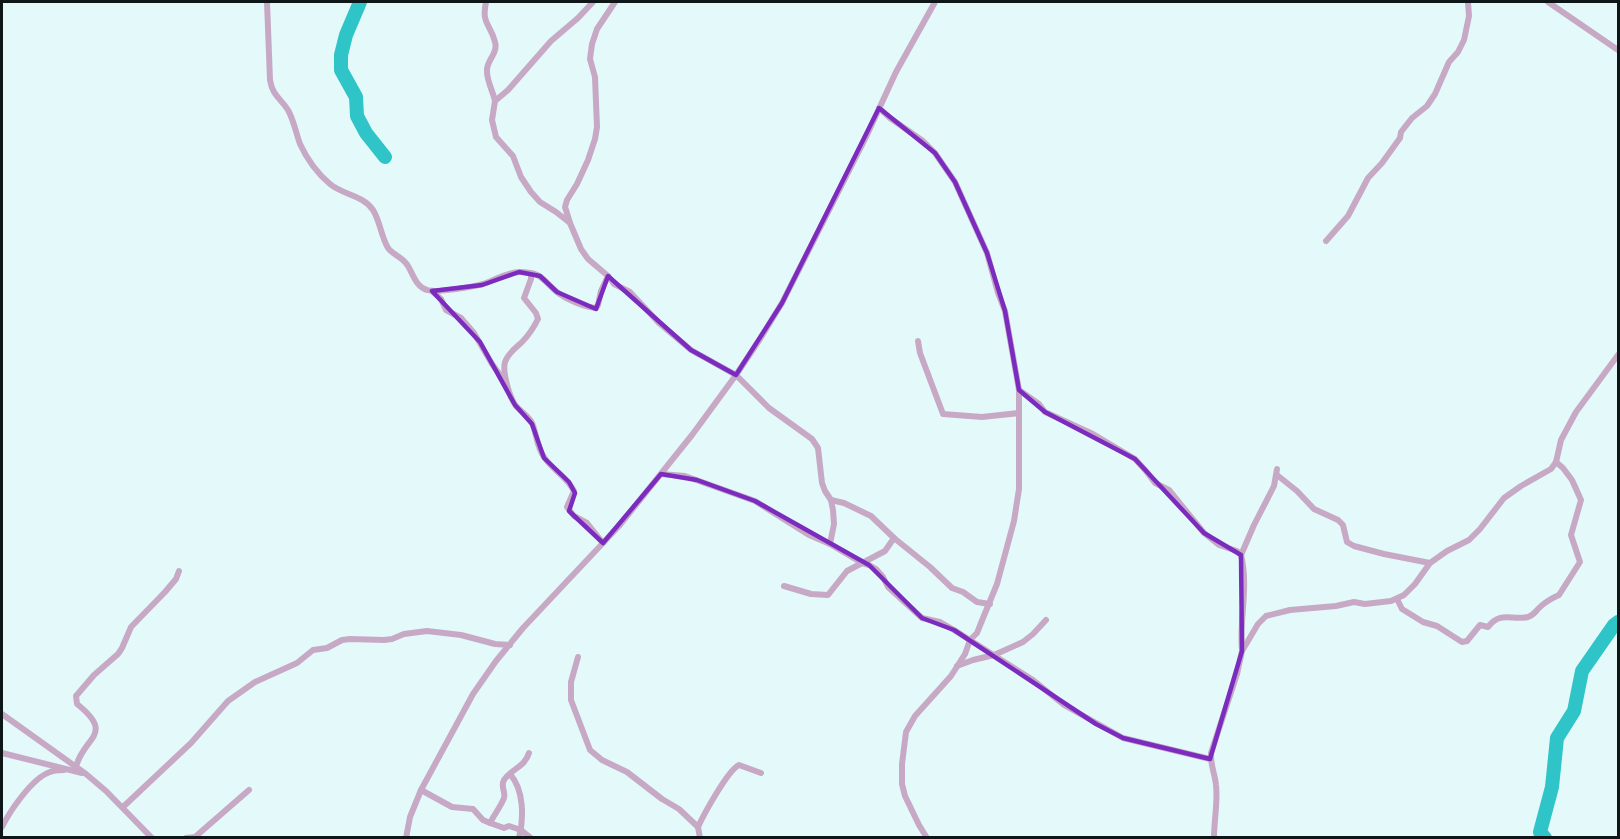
<svg xmlns="http://www.w3.org/2000/svg" width="1620" height="839" viewBox="0 0 1620 839" font-family="Signika,sans-serif">
	<rect width="100%" height="100%" fill="#e4fafa"/>
	<g fill="none" stroke-linecap="round" stroke-linejoin="round">
		<!-- river -->
		<g stroke="#2fc4c7" stroke-width="14">
			<polyline points="360,2 346,35 341,55 341,70 356,97 357,116 366,133 385,157"/>
			<polyline points="1545,838 1540,832 1552,787 1557,738 1574,711 1582,671 1614,625 1618,622"/>
		</g>
		<!-- street -->
		<g stroke="#c7a9c6" stroke-width="6">
			<path d="M267,2l3,78c3,17 10,17 18,30 6,11 8,23 12,34 7,15 18,30 30,40 13,11 33,11 43,26 7,11 8,26 15,38 5,7 15,9 20,18 5,8 8,21 19,24 10,3 48,-3 59,-7 11,-4 21,-11 34,-11 23,0 23,9 38,21 10,7 26,14 38,15l2,-3 3,-14 7,-15"/>
			<path d="M486,2c-5,23 5,22 9,40 3,11 -7,17 -8,27 -1,11 6,22 8,32"/>
			<polyline points="593,2 578,18 551,41 508,90 495,101 492,120 496,137 513,156 521,177 531,192 540,202 556,212 570,223 581,249 588,259 608,276 614,284 630,292 659,323 691,350 736,375 769,408 812,439 818,448 822,483 825,491 831,500 833,510 834,524 830,544"/>
			<polyline points="1548,2 1618,50"/>
			<polyline points="879,108 890,118 923,141 935,153 955,182 987,253 998,293 1005,311 1019,390 1019,489 1014,521 997,584 981,623 977,633 970,640 965,654 951,676 915,716 906,732 902,764 902,784 905,796 919,825 927,838"/>
			<polyline points="570,223 565,207 567,200 577,184 588,160 595,139 597,127 595,77 590,59 592,44 597,29 615,2"/>
			<polyline points="1326,241 1348,216 1368,178 1382,163 1400,138 1401,132 1412,118 1427,106 1435,94 1449,62 1458,52 1464,40 1469,16 1468,2"/>
			<path d="M531,273v6l-7,19 12,15 2,6c-4,8 -9,16 -16,23 -6,6 -14,11 -17,20 -3,10 5,37 11,44 5,6 12,9 16,17 5,11 4,23 12,34 9,14 22,18 30,34l-7,16 7,9 13,7 16,20"/>
			<polyline points="432,291 441,299 446,310 461,318 474,333 492,364 506,383"/>
			<polyline points="918,341 920,353 943,414 982,417 1019,413"/>
			<path d="M1019,390l20,14 6,8 48,22 42,25 11,12 9,12 14,7 35,43 15,12 18,6 4,4c8,32 -2,64 1,95"/>
			<polyline points="661,474 685,476 755,501 809,535 830,544 862,563 869,565 876,569 883,577 888,587 922,618 940,622 954,630 1033,680 1064,705 1123,738 1210,759"/>
			<polyline points="1277,475 1297,491 1314,509 1338,520 1343,525 1347,542 1354,546 1384,554 1430,563"/>
			<polyline points="831,500 844,503 871,516 894,538 930,567 952,588 963,592 977,602 990,604"/>
			<polyline points="1241,555 1254,525 1274,486 1277,469"/>
			<polyline points="784,586 811,594 828,595 847,571 885,551 894,538"/>
			<path d="M1397,599l5,10 21,13 14,4 25,16 5,-1 13,-16 8,2c13,-17 24,-6 40,-10 6,-2 7,-5 11,-9 6,-6 13,-10 20,-13l21,-33 -9,-27 10,-35 -9,-20 -9,-12 -7,-6"/>
			<polyline points="578,657 571,682 571,700 590,750 602,760 627,772 662,799 679,809 698,827 700,838"/>
			<polyline points="957,666 973,660 994,655 1023,642 1033,634 1046,620"/>
			<polyline points="2,714 86,774 106,791 152,838"/>
			<polyline points="2,753 82,773"/>
			<path d="M76,767c7,-30 40,-32 1,-63l-1,-8 18,-21 24,-21 4,-6 9,-21 34,-35 11,-13 3,-8"/>
			<path d="M510,774c14,16 14,44 9,64"/>
			<polyline points="421,790 452,807 473,809 483,820 490,823 504,828 509,826 521,830 531,838"/>
			<polyline points="123,807 191,743 228,701 255,682 297,663 313,650 327,648 342,640 350,639 384,640 392,639 404,634 427,631 461,635 495,644 510,645"/>
			<path d="M490,823c4,-8 11,-17 14,-25 2,-7 -4,-11 0,-18 8,-12 20,-12 25,-27"/>
			<path d="M2,827c8,-16 30,-49 48,-55 4,-2 10,-2 14,-2"/>
			<path d="M698,827c6,-13 30,-57 41,-62l22,8"/>
			<polyline points="186,838 195,837 249,790"/>
			<polyline points="406,838 410,817 421,790 473,694 496,661 523,628 619,526 692,435 736,375 760,339 782,303 866,137 896,72 935,2"/>
			<path d="M1214,838c0,-18 4,-36 2,-53 -1,-11 -6,-21 -5,-32l26,-79 5,-23 16,-27 8,-8 24,-6 46,-4 18,-4 11,2 26,-3 13,-6 11,-11 15,-21 17,-12 22,-11 11,-11 24,-31 17,-12 30,-17 5,-7 5,-22 15,-28 42,-57"/>
		</g>
	</g>
	<!-- marked area -->
	<path fill="none" stroke="#7b2cbf" stroke-width="4.5" stroke-linejoin="round" d="M879,108l56,45 20,29 32,71 18,58 14,79 26,22 90,47 69,74 37,22 1,96 -32,108 -87,-21 -27,-14 -142,-94 -32,-12 -53,-53 -114,-64 -58,-21 -36,-6 -58,69 -34,-32 6,-18 -6,-11 -25,-24 -12,-34 -17,-19 -35,-63 -48,-51 50,-6 37,-13 21,4 17,16 39,17 12,-33 83,74 45,25 46,-72z"/>
	<!-- border -->
	<rect width="1620" height="839" fill="none" stroke="#0f1617" stroke-width="6"/>
</svg>
